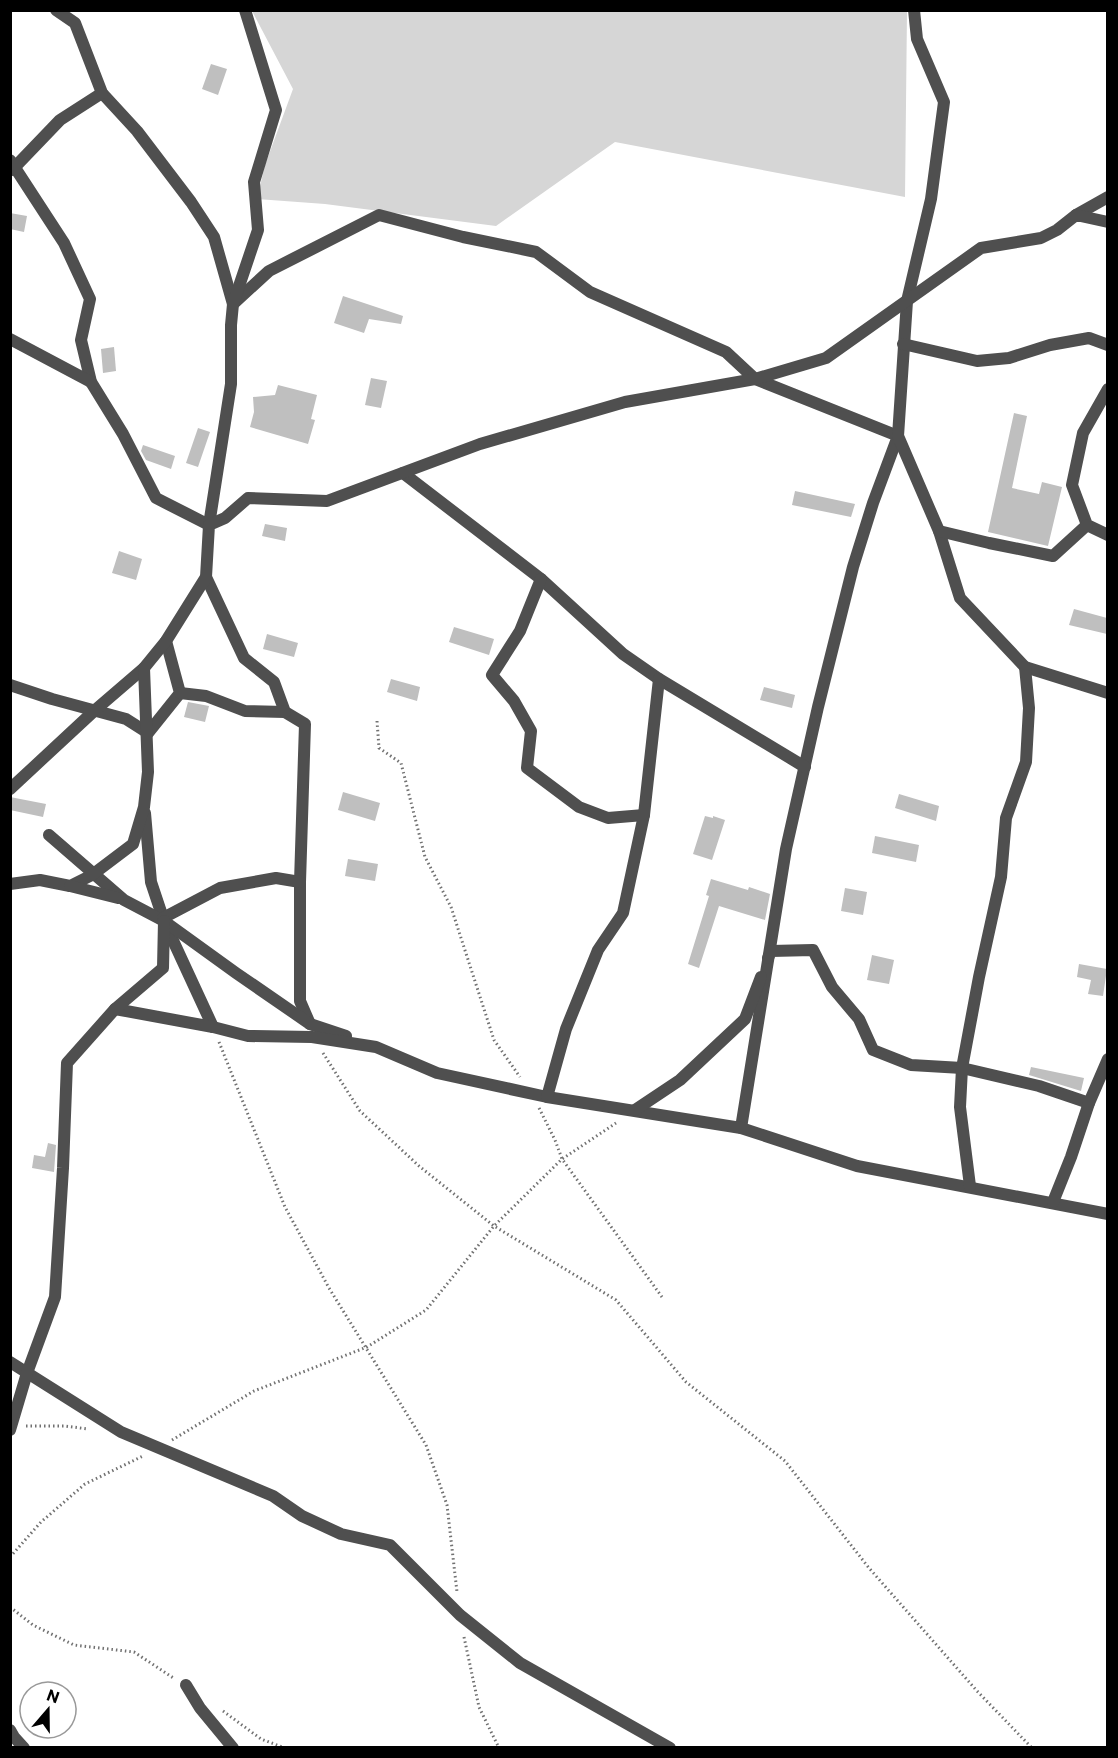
<svg xmlns="http://www.w3.org/2000/svg" width="1118" height="1758" viewBox="0 0 1118 1758" font-family="Commissioner,sans-serif">
	<rect width="100%" height="100%" fill="#fff"/>
	<!-- green -->
	<polygon fill="#d6d6d6" points="252,11 907,11 905,197 615,142 496,226 325,204 257,199 265,165 293,89"/>
	<!-- building -->
	<g fill="#bfbfbf">
		<polygon points="211,64 227,69 218,95 202,89"/>
		<polygon points="10,213 27,216 24,232 10,229"/>
		<polygon points="343,296 403,316 401,324 369,319 364,333 334,323"/>
		<polygon points="114,347 116,371 103,373 101,349"/>
		<polygon points="371,378 387,381 381,408 365,405"/>
		<polygon points="278,385 317,395 311,419 315,420 308,444 250,427 254,412 253,397 275,395"/>
		<polygon points="1014,413 1027,416 1012,488 1039,494 1042,482 1062,487 1048,546 988,532"/>
		<polygon points="198,428 210,432 198,467 186,463"/>
		<polygon points="143,445 175,456 171,469 146,460 141,451"/>
		<polygon points="795,491 855,504 851,517 792,505"/>
		<polygon points="265,524 287,528 285,541 262,536"/>
		<polygon points="119,551 142,559 136,580 112,573"/>
		<polygon points="1074,609 1107,618 1107,634 1069,625"/>
		<polygon points="454,627 494,639 489,655 449,642"/>
		<polygon points="267,634 298,643 294,657 263,649"/>
		<polygon points="391,679 420,687 417,701 387,692"/>
		<polygon points="764,687 795,695 792,708 760,700"/>
		<polygon points="188,702 209,706 205,722 184,717"/>
		<polygon points="343,792 380,803 375,821 338,810"/>
		<polygon points="899,794 939,806 936,821 895,808"/>
		<polygon points="10,797 46,804 43,817 10,810"/>
		<polygon points="705,816 713,818 713,816 725,820 712,860 693,854"/>
		<polygon points="875,836 919,845 916,862 872,853"/>
		<polygon points="348,859 378,864 375,881 345,876"/>
		<polygon points="711,879 748,890 749,887 770,894 765,920 719,906 699,968 688,964 709,896 706,895"/>
		<polygon points="845,888 867,892 863,915 841,911"/>
		<polygon points="872,955 894,960 889,984 867,980"/>
		<polygon points="1079,964 1107,969 1103,996 1088,994 1091,980 1077,977"/>
		<polygon points="1031,1067 1084,1078 1081,1091 1029,1075"/>
		<polygon points="48,1143 56,1145 54,1172 32,1168 34,1155 45,1157"/>
	</g>
	<g fill="none" stroke-linecap="round" stroke-linejoin="round">
		<!-- path -->
		<g stroke="#717171" stroke-width="3" stroke-dasharray="1.5 3" stroke-linecap="butt">
			<polyline points="377,721 379,748 401,763 425,857 451,907 494,1040 520,1077"/>
			<polyline points="219,1042 285,1207 329,1288 426,1445 447,1505 457,1592"/>
			<polyline points="323,1053 360,1111 419,1166 494,1226 616,1300 686,1382 785,1461 869,1568 977,1691 1032,1748"/>
			<polyline points="539,1108 555,1140 562,1159 662,1297"/>
			<polyline points="26,1426 65,1426 88,1429"/>
			<polyline points="172,1440 254,1391 367,1347 426,1310 494,1226 562,1159 616,1123"/>
			<polyline points="10,1557 41,1522 85,1484 143,1456"/>
			<polyline points="10,1607 33,1625 74,1645 134,1652 175,1679"/>
			<polyline points="464,1637 479,1707 499,1748"/>
			<polyline points="223,1711 261,1739 285,1748"/>
		</g>
		<!-- minor -->
		<g stroke="#4f4f4f" stroke-width="12">
			<polyline points="56,10 75,23 102,93 137,131 191,202 214,237 233,304 269,271 379,215 463,237 536,252 590,292 726,352 755,379 898,436 873,503 853,567 818,707 786,849 741,1128"/>
			<polyline points="914,10 917,39 944,102 931,199 907,301 898,436 939,531 960,598 1025,667 1108,693"/>
			<polyline points="10,160 64,243 90,299 81,340 91,382 123,434 156,498 209,525 231,384 231,325 233,304 258,230 254,182 276,110 245,10"/>
			<polyline points="12,170 60,120 102,93"/>
			<polyline points="1076,215 1108,197"/>
			<polyline points="10,339 91,382"/>
			<polyline points="903,344 977,361 1009,358 1050,345 1089,338 1108,345"/>
			<polyline points="1108,389 1083,433 1072,485 1087,525 1108,535"/>
			<polyline points="403,473 541,579 623,654 659,679 805,767"/>
			<polyline points="939,531 989,543 1053,556 1087,525"/>
			<polyline points="206,577 244,658 274,682 285,712 305,724 300,882 300,1001 310,1024"/>
			<polyline points="541,579 520,631 492,675 514,701 531,731 527,768 579,807 608,818 644,815"/>
			<polyline points="10,685 52,699 126,719 148,733 180,693 166,641"/>
			<polyline points="180,693 206,696 245,711 285,712"/>
			<polyline points="10,789 94,711 144,668"/>
			<polyline points="145,813 151,882 164,921 213,1027"/>
			<polyline points="49,835 124,900 164,921 236,973 310,1024 346,1036"/>
			<polyline points="10,884 40,880 70,886 92,875 133,844 144,807 148,772 144,668 166,641 206,577 209,525 225,518 248,498 327,501 480,444 625,402 755,379 826,358 981,248 1041,238 1057,230 1076,215 1108,222"/>
			<polyline points="70,886 118,898"/>
			<polyline points="163,918 220,888 276,878 300,882"/>
			<polyline points="768,958 771,951 813,950 832,987 859,1019 873,1050 911,1065 962,1068 1039,1086 1089,1103"/>
			<polyline points="115,1009 213,1027 248,1036 312,1037 376,1047 437,1073 547,1097 741,1128 857,1166 1108,1214"/>
			<polyline points="547,1097 566,1029 598,950 623,913 644,815 659,679"/>
			<polyline points="635,1110 680,1080 745,1019 761,977"/>
			<polyline points="970,1186 960,1107 962,1068 979,977 1001,877 1006,818 1026,762 1029,708 1025,667"/>
			<polyline points="1053,1202 1071,1157 1089,1103 1108,1059"/>
			<polyline points="10,1362 121,1432 273,1496 302,1516 341,1534 390,1545 460,1615 520,1663 670,1748"/>
			<polyline points="10,1430 27,1373 55,1297 63,1168 67,1063 115,1009 163,968 164,921"/>
			<polyline points="186,1685 200,1708 233,1748"/>
			<polyline points="10,1730 14,1737 24,1748"/>
		</g>
	</g>
	<!-- border -->
	<rect width="1118" height="1758" fill="none" stroke="#000000" stroke-width="24"/>
	<!-- north arrow -->
	<g transform="translate(48 1710) rotate(20)"><circle r="28" fill="#ffffff" stroke="#999999" stroke-width="1.5"/>
	<path d="M0-4.5L10 22L0 15L-10 22Z" fill="#000000"/>
	<text y="-9" font-size="16" font-weight="bold" text-anchor="middle" fill="#000000">N</text>
	</g>
</svg>
